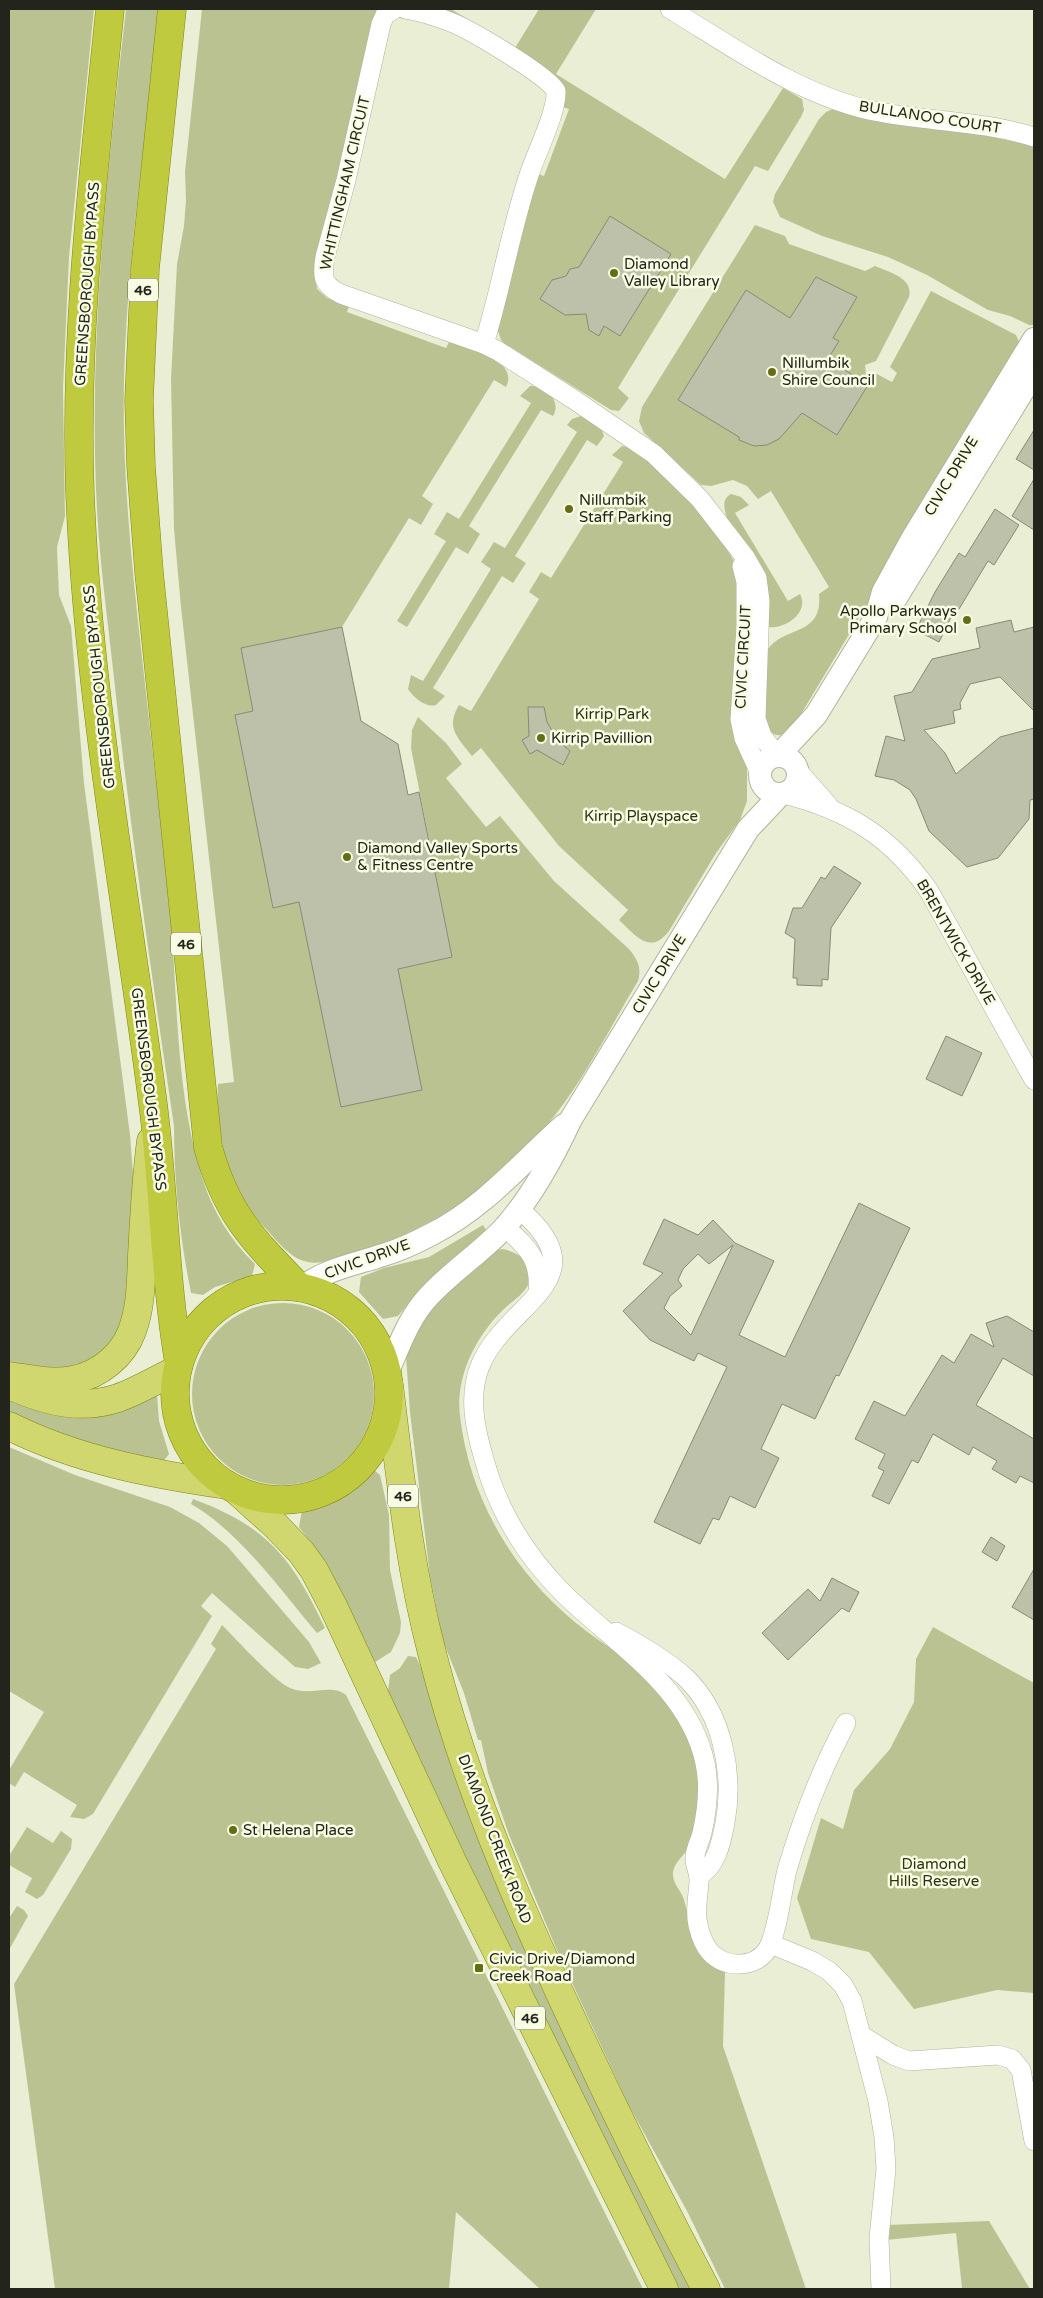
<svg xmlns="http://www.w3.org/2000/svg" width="1043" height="2298" viewBox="0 0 1043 2298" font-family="'Varela Round',sans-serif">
	<rect width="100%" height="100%" fill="#eaeed5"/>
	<!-- green -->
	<g fill="#bbc292">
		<polygon points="9,9 94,9 69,257 63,388 65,516 57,547 59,595 71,626 84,783 130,1135 134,1186 133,1297 112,1347 71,1372 9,1365"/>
		<path d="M126,9h34c-13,123 -33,246 -36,370 -2,90 7,180 17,269 9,83 19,166 28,249 9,93 5,190 33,280 10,33 28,63 53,87l-3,12 -37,11 -12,8 -12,-2c-11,-55 -17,-111 -17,-167 -22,-149 -44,-298 -60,-448 -6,-56 -14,-112 -17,-168 -9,-167 10,-335 29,-501z"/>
		<path d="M202,9h175l-62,264 2,16 10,9 22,8 -2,6 99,36 3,-6c18,7 71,17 57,45l-12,-7 -72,116 11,8 -12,21 -12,-7 -67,109 -101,21 12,63 -18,4 38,192 26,-5 42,204 57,-137 54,-12 -41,-209 1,-18 6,-13 28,26 16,21 -16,14 40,49 14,-11 54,65 75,68c8,10 13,18 9,32 -30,50 -57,105 -95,149 -51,58 -117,103 -191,124 -14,4 -30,11 -44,8 -17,-3 -30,-20 -41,-32 -38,-39 -52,-93 -49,-146l16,-2 -53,-475 -7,-78 -3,-150 6,-115 7,-38 2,-26 -1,-28z"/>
		<path d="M423,9h28l64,39 24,-39h57l-40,65 169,105 58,-91 19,11 2,11 -3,7 -33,54 -13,-5 -137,222 11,10 -10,13 -8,-1 -106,-66 -4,-4 -4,-12 36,-141 5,-13 6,2 25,-67 -7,-2c3,-9 4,-16 -1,-24z"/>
		<path d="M833,109c66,21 135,18 201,38v178h-5l-19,-9 -22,-6 -61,-35 -39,-18 -66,-21 -42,-19 -7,-15 2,-8 44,-75 7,-7z"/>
		<path d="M755,225l30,11 4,8 76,27 10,-5c14,6 39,12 34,31l-33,64 -11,4 1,10 11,-1 15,8 5,-9 -7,-6 41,-76 85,44 4,9 -75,131 -150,249c-12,13 -18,16 -31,2l3,-75c15,-26 56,-13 52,-57l10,-7 -58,-96 -13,8 -11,-13 -14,-6 -22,6 -10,-1 -57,-52 -5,-12 3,-14z"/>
		<path d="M530,386c16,0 32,15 23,30l-12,-6 -72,116 11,8 -12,20 -12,-7 -49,80 -10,-6 49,-80 -12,-7 13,-22 12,7 72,-116 -11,-7z"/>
		<path d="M581,416l20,12 3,8 -7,10 -10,-6 -72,116 11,7 -13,20 -11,-7 -69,112 12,8 -9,9c-10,3 -22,-7 -28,-16l3,-14 12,6 68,-112 -10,-7 13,-20 11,6 72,-116 -10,-7 5,-6z"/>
		<path d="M622,446c32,4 102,92 115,121l10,203v31l-7,19 -24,33 -47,78c-19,25 -34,4 -50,-11l9,-10 -69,-64 -78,-98 -9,8c-14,-18 -27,-28 -13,-51l12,6 68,-112 -10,-7 12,-20 10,6 72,-116 -11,-7z"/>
		<path d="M731,494l10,3 8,8 -14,8 53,88 12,-7c10,19 -16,36 -32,33l-42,-112c-2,-8 -4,-16 5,-21z"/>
		<polygon points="483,1225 486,1230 421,1288 398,1316 383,1319 359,1292 361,1277 384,1268 429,1257"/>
		<path d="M502,1249c18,3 35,16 26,36 -5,10 -17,17 -25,25 -27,26 -48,67 -43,106 10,86 57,162 125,214 20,16 50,32 66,51 7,9 13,19 20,29 5,6 11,14 15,21 13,33 16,65 8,99 -2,5 -2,12 -5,17 -5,9 -14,14 -16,25 -1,12 8,18 11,28 10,33 5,55 41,72l-2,74 83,243h-81l-38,-78 -59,-107 -72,-156 -47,-113 -21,-62 -7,-33h-3l-14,-47 -21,-52 -13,-65 -20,-164 -4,-56 8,-23 25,-33 55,-49z"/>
		<circle cx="283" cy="1394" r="91"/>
		<polygon points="157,1395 159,1421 169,1454 162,1463 87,1444 9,1413 9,1396"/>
		<polygon points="9,1447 75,1475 170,1507 199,1523 227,1546 240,1561 309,1642 321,1663 308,1669 295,1667 212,1593 201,1606 212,1616 93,1814 84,1819 70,1817 77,1805 24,1772 15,1787 9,1783 9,1770 44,1712 9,1691"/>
		<polygon points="375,1471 380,1475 389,1515 390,1570 401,1622 400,1633 391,1652 375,1662 327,1564 299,1527 302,1510 317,1508 346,1494"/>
		<path d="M193,1499c75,28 99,59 132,129l-8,5c-36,-42 -77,-101 -126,-129z"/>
		<path d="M222,1625c16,16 50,54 68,63 20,9 41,-5 56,7l297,594h-103l-84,-77 -7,77h-394l-41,-305 202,-335 -5,-5z"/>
		<polygon points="933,1627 1034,1683 1034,1993 997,1990 914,2009 869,1952 811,1939 797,1898 821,1818 843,1829 854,1790 890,1749 914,1702 916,1659"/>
		<polygon points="408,1656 416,1657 420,1665 449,1758 477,1836 694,2289 676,2289 490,1909 388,1691 390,1675 400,1668"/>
		<polygon points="27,1827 53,1843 61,1831 72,1839 71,1849 43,1895 37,1899 25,1892 32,1878 9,1865 9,1856"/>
		<polygon points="17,1906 24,1910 28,1916 9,1950 9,1918"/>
		<polygon points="989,2221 1030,2289 962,2288 956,2233 886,2240 887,2225"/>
	</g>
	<!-- building -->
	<g fill="#bdc1a9" stroke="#878b74" fill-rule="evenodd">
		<polygon points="610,216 671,254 620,336 604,326 599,336 589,330 586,314 565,315 540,299 552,280 566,276 570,269 579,267"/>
		<polygon points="816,277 857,297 833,338 839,341 828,359 868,385 837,435 802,413 779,439 767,445 754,446 739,440 739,437 678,400 746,290 790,318"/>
		<polygon points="1034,430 1034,470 1016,459"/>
		<polygon points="1034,479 1034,530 1012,516"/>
		<polygon points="995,509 1019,525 994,565 988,561 959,609 956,607 939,642 916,630 935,592 959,553 965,557"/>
		<polygon points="1011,620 1014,632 1034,627 1034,711 1000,677 970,684 960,703 961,709 953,711 955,723 924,730 945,753 956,774 1000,737 1034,728 1034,799 1030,800 1029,819 998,858 967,867 929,831 916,799 910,790 894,780 875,776 886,736 905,741 894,696 912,692 932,659 980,648 976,628"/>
		<polygon points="342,627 361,721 398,744 408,795 419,792 452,957 398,969 422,1090 341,1107 299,902 273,908 235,715 253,711 241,648"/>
		<polygon points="528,707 544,707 547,722 558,741 570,751 563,765 537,750 530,754 522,740 529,736"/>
		<polygon points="834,866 861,883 831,928 828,980 822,979 822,986 797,985 797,978 793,978 795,939 785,933 793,908 802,908 821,877 825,879"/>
		<polygon points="946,1036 982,1053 962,1096 926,1079"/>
		<path d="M859,1203l51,25 -71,148 -3,-1 -21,44 -33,-15 -21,45 18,9 -24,50 -25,-12 -11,24 -6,-2 -13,26 -46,-22 73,-155 -29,-14 -4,8 -44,-21 -27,-29 40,-38 -20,-9 21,-45 34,16 15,-15 22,23 39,18 -35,74 46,22zM733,1245l-22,47 -20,43 -27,-27 6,-12 12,-10 -4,-6 5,-11 15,-15 11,10z"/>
		<polygon points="1007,1316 1034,1332 1034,1376 1003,1358 976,1405 1034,1439 1034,1483 1020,1476 1016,1483 992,1469 997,1461 973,1447 969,1455 933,1434 918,1463 912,1460 889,1504 872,1496 884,1471 878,1468 885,1454 855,1439 874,1401 905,1416 942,1355 954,1363 971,1334 994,1347 986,1323"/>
		<polygon points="991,1537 1005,1546 997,1561 982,1552"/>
		<polygon points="1034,1569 1034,1620 1012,1607"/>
		<polygon points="832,1578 859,1592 849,1612 842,1608 788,1660 762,1633 808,1589 820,1601"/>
	</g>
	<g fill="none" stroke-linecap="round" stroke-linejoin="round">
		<defs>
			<g id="minor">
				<path d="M394,9l-9,6 -4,9 -35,156 -21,77c-3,19 -3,28 16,37l143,50 14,7 75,48 81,55 46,45 45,58 12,21 3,23 -4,118 6,17 15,20"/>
				<path d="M405,9c16,2 33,8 48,14 19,8 94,52 103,68 1,22 -21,64 -28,87 -18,55 -27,111 -44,166"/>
				<path d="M670,9c63,38 126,84 199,101 55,12 111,10 165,27"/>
				<polyline points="742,566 746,582 746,627 740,719 744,738 760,773"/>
				<polyline points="798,771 828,805"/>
				<path d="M784,794c63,16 107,42 145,97l105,189"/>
				<path d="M519,1209c85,71 -14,94 -39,157 -12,30 -5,63 4,93 14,52 42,97 80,135 52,51 125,93 141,169 5,23 2,48 -3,70 -2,8 -6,15 -7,23 -1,9 4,15 4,23 0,16 -5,29 -1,46 2,9 6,20 12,27 15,16 44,17 57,-2 10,-14 15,-60 20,-80 15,-51 34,-100 59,-147"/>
				<path d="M505,1227c24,22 36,32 33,67"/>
				<path d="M616,1632c25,13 49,27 70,46 37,36 48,96 39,145 -4,20 -8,42 -26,53"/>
				<polyline points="771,1944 812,1961 829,1971 843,1985 852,2001 878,2101 884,2137 886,2169 879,2238 881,2289"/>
				<polyline points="861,2035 893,2055 909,2061 998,2055 1012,2059 1021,2070 1034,2141"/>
			</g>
			<g id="tertiary">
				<polyline points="896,598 1034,373"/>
				<circle cx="779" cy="775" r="19"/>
				<polyline points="778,756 816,715 876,617 883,592 912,539 1034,339"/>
				<path d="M302,1287c27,-19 51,-22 81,-32 17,-5 34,-13 49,-21 53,-27 89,-71 132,-109"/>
				<path d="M387,1373c12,-26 21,-55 42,-77 23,-25 53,-44 76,-69 28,-32 48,-70 66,-108l177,-290 33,-35"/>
			</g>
			<g id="primary">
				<path d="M9,1376c21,3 43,8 64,4 26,-5 50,-24 59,-49 9,-23 9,-51 10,-75 2,-39 4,-77 9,-115"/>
				<path d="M389,1385c11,90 20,180 43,268 32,126 83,245 138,362 43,93 88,184 136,274"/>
				<path d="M16,1388c33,14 66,22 102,10 20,-7 39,-19 59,-28"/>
				<path d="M9,1426c68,34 143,48 218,59"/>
				<polyline points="237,1491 275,1525 301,1552 314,1570 333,1606 452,1861 664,2289"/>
			</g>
			<g id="trunk">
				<path d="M110,9c-16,160 -36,323 -30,484 8,207 48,414 74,619 10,83 11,168 25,251"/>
				<path d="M172,9l-27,260 -6,131 2,66 8,106 59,575c18,66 44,92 91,140"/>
				<circle cx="282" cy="1393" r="107"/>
			</g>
		</defs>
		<!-- minor casing -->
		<use href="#minor" stroke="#afb39b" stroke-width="20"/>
		<!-- tertiary casing -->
		<use href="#tertiary" stroke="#afb39b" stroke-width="24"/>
		<!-- primary casing -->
		<use href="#primary" stroke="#7e8713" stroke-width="29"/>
		<!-- trunk casing -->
		<use href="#trunk" stroke="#7e8713" stroke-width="29"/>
		<!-- minor -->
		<use href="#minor" stroke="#fff" stroke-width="19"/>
		<!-- tertiary -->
		<use href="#tertiary" stroke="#fff" stroke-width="22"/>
		<!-- primary -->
		<use href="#primary" stroke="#cfd76e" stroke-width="28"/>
		<!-- trunk -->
		<use href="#trunk" stroke="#bfca3e" stroke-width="28"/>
	</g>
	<!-- markers -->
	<g fill="#666e15" stroke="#f7fce2" stroke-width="2">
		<circle cx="614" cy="273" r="5"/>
		<circle cx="772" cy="372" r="5"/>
		<circle cx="569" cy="509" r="5"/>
		<circle cx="967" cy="620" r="5"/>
		<circle cx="541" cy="738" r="5"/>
		<circle cx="347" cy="857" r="5"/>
		<circle cx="233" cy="1830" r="5"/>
		<rect x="474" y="1963" width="10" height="10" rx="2.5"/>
	</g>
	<g text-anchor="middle" stroke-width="5" stroke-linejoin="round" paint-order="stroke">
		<!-- shield labels -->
		<g fill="#f7fce2" stroke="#636557" stroke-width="1">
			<rect x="128" y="278.5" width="30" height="23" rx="4"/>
			<rect x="171" y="932.5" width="30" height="23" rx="4"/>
			<rect x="388" y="1484.5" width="30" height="23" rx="4"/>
			<rect x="515" y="2006.5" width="30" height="23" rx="4"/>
		</g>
		<g font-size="14" font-weight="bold" fill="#23241b">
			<text x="143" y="295">46</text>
			<text x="186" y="949">46</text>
			<text x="403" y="1501">46</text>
			<text x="530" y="2023">46</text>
		</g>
		<!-- street labels -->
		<g font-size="15" fill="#23241b" stroke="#f7fce2">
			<text transform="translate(930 117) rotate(9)" y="5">BULLANOO COURT</text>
			<text transform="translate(345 183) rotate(-77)" y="5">WHITTINGHAM CIRCUIT</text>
			<text transform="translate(87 284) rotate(-86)" y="5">GREENSBOROUGH BYPASS</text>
			<text transform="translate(951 476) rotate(-59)" y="5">CIVIC DRIVE</text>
			<text transform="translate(743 657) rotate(-87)" y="5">CIVIC CIRCUIT</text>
			<text transform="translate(99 687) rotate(-96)" y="5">GREENSBOROUGH BYPASS</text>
			<text transform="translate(956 942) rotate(60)" y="5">BRENTWICK DRIVE</text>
			<text transform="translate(659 974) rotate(-59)" y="5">CIVIC DRIVE</text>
			<text transform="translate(149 1089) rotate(83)" y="5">GREENSBOROUGH BYPASS</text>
			<text transform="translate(367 1259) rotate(-20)" y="5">CIVIC DRIVE</text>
			<text transform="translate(495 1839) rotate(69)" y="5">DIAMOND CREEK ROAD</text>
		</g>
		<!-- poi labels -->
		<g font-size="15" fill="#23241b" stroke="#f7fce2" text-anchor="start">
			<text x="624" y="269">Diamond<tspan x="624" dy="17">Valley Library</tspan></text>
			<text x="782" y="368">Nillumbik<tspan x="782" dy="17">Shire Council</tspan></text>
			<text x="579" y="505">Nillumbik<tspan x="579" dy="17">Staff Parking</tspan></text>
			<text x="957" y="616" text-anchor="end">Apollo Parkways<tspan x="957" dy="17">Primary School</tspan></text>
			<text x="551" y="743">Kirrip Pavillion</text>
			<text x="357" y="853">Diamond Valley Sports<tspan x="357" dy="17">&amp; Fitness Centre</tspan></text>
			<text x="243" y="1835">St Helena Place</text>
			<text x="489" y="1964">Civic Drive/Diamond<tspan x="489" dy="17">Creek Road</tspan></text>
		</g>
		<!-- park labels -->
		<g font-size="15" fill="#2e3211" stroke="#f7fce2">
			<text x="612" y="719">Kirrip Park</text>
			<text x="641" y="821">Kirrip Playspace</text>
			<text x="934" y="1869">Diamond<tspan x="934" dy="17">Hills Reserve</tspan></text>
		</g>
	</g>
	<!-- border -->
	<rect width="1043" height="2298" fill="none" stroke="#23241b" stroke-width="20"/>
</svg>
